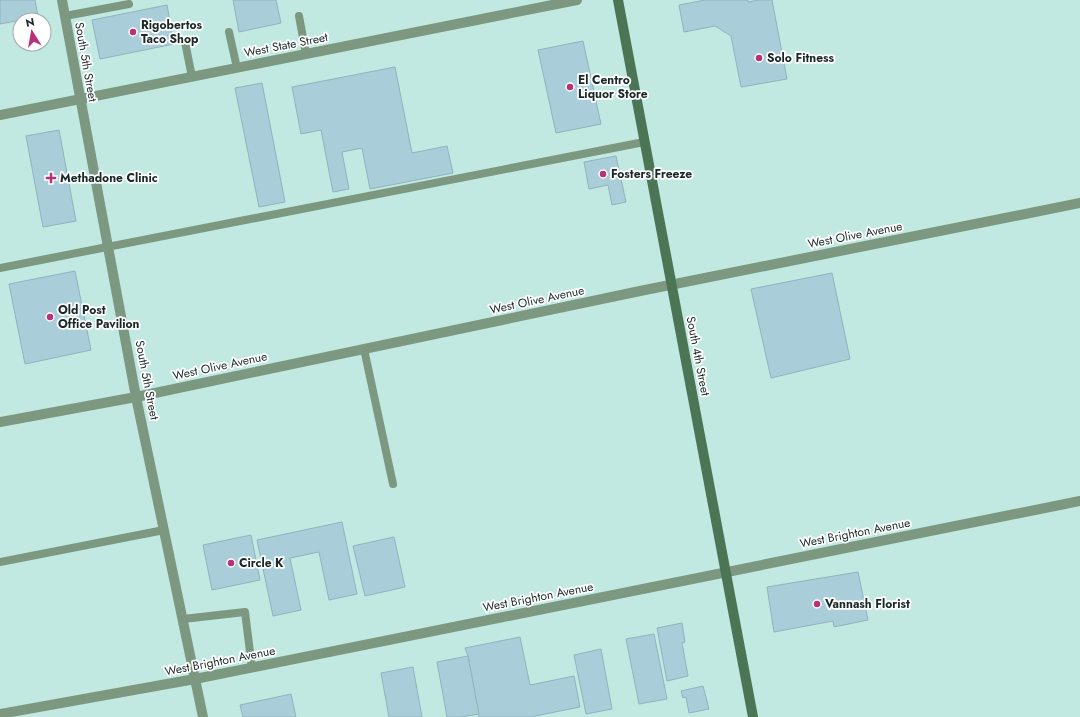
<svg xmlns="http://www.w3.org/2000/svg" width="1080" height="717" viewBox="0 0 1080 717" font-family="Jost,sans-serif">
	<rect width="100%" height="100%" fill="#c1e8e1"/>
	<!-- building -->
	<g fill="#aaced9" stroke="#90b3bd">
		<polygon points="0,0 35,0 38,17 0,24"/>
		<polygon points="233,0 276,0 281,23 239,32"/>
		<polygon points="705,0 748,0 748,2 759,0 772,0 787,79 741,87 731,36 715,26 684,32 679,5"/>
		<polygon points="167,5 174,44 100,59 92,20"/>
		<polygon points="583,41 601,124 556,133 538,50"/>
		<polygon points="395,67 412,153 447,146 453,173 370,189 362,148 342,152 349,189 333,192 321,130 301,134 292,87"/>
		<polygon points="262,83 285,202 259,207 235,88"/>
		<polygon points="59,130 76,221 43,227 26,136"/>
		<polygon points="616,156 626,202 612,205 608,185 589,189 584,162"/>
		<polygon points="75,271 91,350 25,364 9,284"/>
		<polygon points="832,273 850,359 771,378 751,289"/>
		<polygon points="342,522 357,594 329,600 319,552 290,558 301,610 273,616 257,540"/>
		<polygon points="251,535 260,580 212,590 203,545"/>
		<polygon points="394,537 405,587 365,596 353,546"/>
		<polygon points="858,572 868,620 834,627 833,621 774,632 767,587"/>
		<polygon points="682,623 685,642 682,643 688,676 667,681 657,628"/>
		<polygon points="654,634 667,699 639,704 626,639"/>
		<polygon points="520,637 530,685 574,676 580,707 535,716 535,717 479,717 468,656 465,648"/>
		<polygon points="601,649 612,709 586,714 574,655"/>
		<polygon points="468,656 479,714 461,717 447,717 437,662"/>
		<polygon points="413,667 422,717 389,717 381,673"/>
		<polygon points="703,686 709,709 689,713 686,697 683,698 681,691"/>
		<polygon points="291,694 296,717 243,717 240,705"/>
	</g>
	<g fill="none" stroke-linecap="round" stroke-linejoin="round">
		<!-- service -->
		<g stroke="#7c9881" stroke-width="8">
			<polyline points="65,16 129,4"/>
			<polyline points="299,16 306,54"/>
			<polyline points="229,32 237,68"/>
			<polyline points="185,42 192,77"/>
			<polyline points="0,268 644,142"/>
			<polyline points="364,349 393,484"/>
			<polyline points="0,562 164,530"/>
			<polyline points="183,619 245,612 252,668"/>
		</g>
		<!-- minor -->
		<g stroke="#7c9881" stroke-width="10">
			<polyline points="62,0 136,397 203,717"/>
			<polyline points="0,422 136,397 640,291 1080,203"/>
			<polyline points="0,714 195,679 1080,501"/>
		</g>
		<!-- tertiary -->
		<polyline stroke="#7c9881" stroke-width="10" points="0,115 577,0"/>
		<!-- secondary -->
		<polyline stroke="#4c7555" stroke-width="10" points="618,0 753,717"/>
	</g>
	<!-- markers -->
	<g fill="#b73278" stroke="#fff" stroke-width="1.5">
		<circle cx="133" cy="32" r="4"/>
		<circle cx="759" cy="58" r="4"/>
		<circle cx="570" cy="87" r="4"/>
		<circle cx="603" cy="174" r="4"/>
		<path d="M49 172h4v4h4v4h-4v4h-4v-4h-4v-4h4z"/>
		<circle cx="50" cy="317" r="4"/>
		<circle cx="231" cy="563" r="4"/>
		<circle cx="817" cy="604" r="4"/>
	</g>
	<g text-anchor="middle" stroke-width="3.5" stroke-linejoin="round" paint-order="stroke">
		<!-- poi labels -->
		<g font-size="12" font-weight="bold" fill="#1a2927" stroke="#fff" text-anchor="start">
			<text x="141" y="29">Rigobertos<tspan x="141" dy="14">Taco Shop</tspan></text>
			<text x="767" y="62">Solo Fitness</text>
			<text x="578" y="84">El Centro<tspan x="578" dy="14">Liquor Store</tspan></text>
			<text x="611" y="178">Fosters Freeze</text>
			<text x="60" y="182">Methadone Clinic</text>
			<text x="58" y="314">Old Post<tspan x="58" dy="14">Office Pavilion</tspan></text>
			<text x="239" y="567">Circle K</text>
			<text x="825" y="608">Vannash Florist</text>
		</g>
		<!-- street labels -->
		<g font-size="12" fill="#1a2927" stroke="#fff">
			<text transform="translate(286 45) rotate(-11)" y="4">West State Street</text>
			<text transform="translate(86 62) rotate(80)" y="4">South 5th Street</text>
			<text transform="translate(855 235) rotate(-11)" y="4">West Olive Avenue</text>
			<text transform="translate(537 300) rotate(-12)" y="4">West Olive Avenue</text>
			<text transform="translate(698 356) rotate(79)" y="4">South 4th Street</text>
			<text transform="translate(220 366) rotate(-12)" y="4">West Olive Avenue</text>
			<text transform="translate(147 380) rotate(79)" y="4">South 5th Street</text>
			<text transform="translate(855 533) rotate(-11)" y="4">West Brighton Avenue</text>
			<text transform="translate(538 597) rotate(-11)" y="4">West Brighton Avenue</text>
			<text transform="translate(220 661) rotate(-11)" y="4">West Brighton Avenue</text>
		</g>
	</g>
	<!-- north arrow -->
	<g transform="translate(32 32) rotate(349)"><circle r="19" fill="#ffffff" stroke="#a3a9a9"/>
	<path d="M0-3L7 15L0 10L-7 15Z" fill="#b73278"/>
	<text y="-6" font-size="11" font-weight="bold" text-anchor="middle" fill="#1a2927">N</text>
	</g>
</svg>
